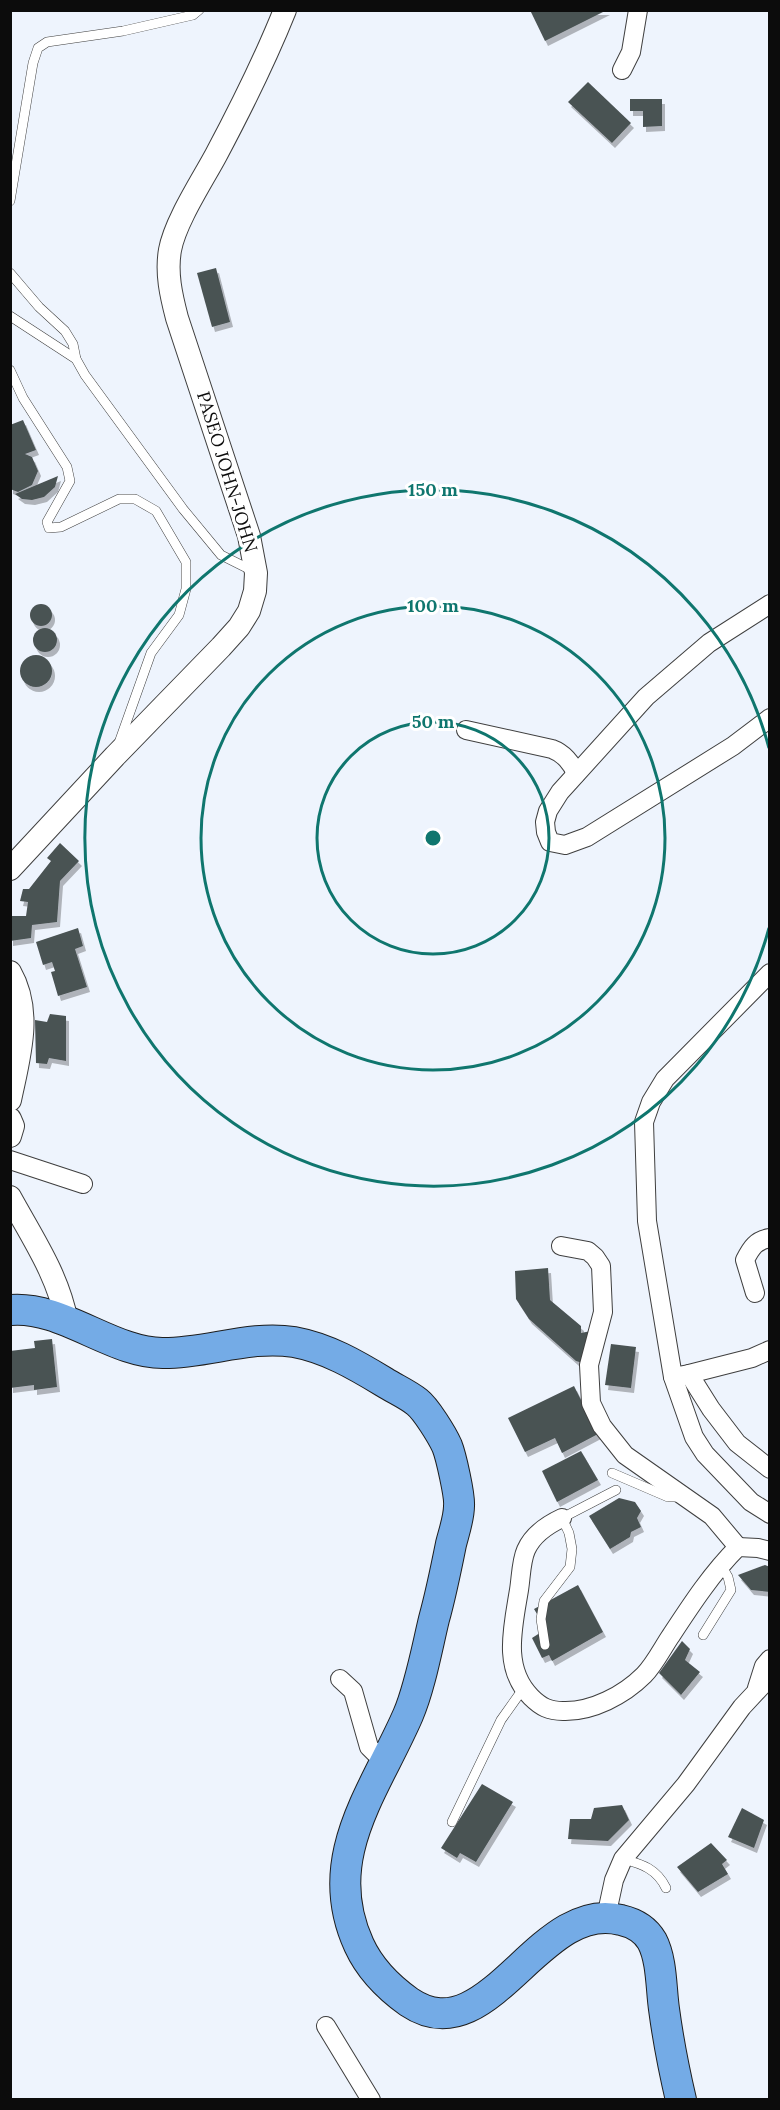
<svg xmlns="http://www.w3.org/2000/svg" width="780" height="2110" viewBox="0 0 780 2110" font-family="Lora,serif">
	<defs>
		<filter id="shadow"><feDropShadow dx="3" dy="5" stdDeviation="0" flood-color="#0004"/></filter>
	</defs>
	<rect width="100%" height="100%" fill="#eef4fd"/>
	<!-- building -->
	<g fill="#4a5253" filter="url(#shadow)">
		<polygon points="530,10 607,10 545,41"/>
		<polygon points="588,82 631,123 612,143 568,102"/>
		<polygon points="630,99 662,99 662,126 643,127 643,111 630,111"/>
		<polygon points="216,268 230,322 212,327 197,273"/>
		<polygon points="23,420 36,450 25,454 32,457 38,471 32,485 18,492 10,489 10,425"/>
		<polygon points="58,476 55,487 44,497 32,500 22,499 15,494"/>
		<circle cx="41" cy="615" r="11"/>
		<circle cx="45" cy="640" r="12"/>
		<circle cx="36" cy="671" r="16"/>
		<polygon points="60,843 79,861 60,881 57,922 32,925 31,938 10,941 10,916 26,916 28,902 20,901 23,889 29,889 51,861 47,858"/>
		<polygon points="78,928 83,946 75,949 87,987 58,996 51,972 55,971 52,962 43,965 36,942"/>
		<polygon points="50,1014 66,1016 66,1061 49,1058 47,1064 36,1063 35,1020 47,1022"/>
		<polygon points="548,1268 550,1300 581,1326 581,1333 591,1331 586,1364 576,1361 529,1319 516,1299 515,1271"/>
		<polygon points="52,1339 57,1387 34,1390 34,1385 10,1388 10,1351 35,1348 34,1341"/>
		<polygon points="611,1344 636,1347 631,1388 605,1385"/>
		<polygon points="574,1386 598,1434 562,1453 555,1438 525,1452 508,1418"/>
		<polygon points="581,1451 598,1480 557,1502 542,1471"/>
		<polygon points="619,1498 635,1502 641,1511 637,1518 641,1527 631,1532 630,1537 610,1549 589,1516"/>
		<polygon points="765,1565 770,1567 770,1592 751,1590 738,1575"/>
		<polygon points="578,1585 603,1632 552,1661 549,1655 542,1658 532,1638 546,1629 534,1609"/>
		<polygon points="682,1641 690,1649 685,1660 700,1672 681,1695 659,1673"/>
		<polygon points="482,1784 513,1802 476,1862 460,1853 457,1858 441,1848"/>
		<polygon points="622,1805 629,1820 608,1841 568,1839 570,1819 591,1819 594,1808"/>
		<polygon points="742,1808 764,1820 754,1848 728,1837"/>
		<polygon points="711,1843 727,1860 722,1864 728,1874 698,1892 677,1867"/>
	</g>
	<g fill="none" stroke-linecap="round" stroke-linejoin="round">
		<defs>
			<g id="service">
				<polyline points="10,201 33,63 38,48 47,42 123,31 193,15 199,10"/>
				<polyline points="10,273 39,307 65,331 73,344 76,359 85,375 183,509 221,555 253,571"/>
				<polyline points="10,316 76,359"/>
				<polyline points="10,370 23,398 67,467 70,481 47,522 49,528 61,527 119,499 135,499 156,511 186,562 186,589 179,615 151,653 120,740"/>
				<polyline points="612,1473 668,1497 679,1497"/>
				<polyline points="703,1635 731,1590 728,1577 721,1565"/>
				<polyline points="545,1645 541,1619 544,1601 570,1567 572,1549 569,1533 562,1518 616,1490"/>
				<polyline points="452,1822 501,1720 523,1689"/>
				<path d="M623,1859c19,5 34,10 43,29"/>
			</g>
			<g id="minor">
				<polyline points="622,70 631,52 638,10"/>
				<polyline points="770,604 709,643 646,697 560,792 548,811 545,822 546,832 550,842 565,845 587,837 733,746 770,718"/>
				<path d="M466,730l86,19c11,4 20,14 24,25"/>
				<polyline points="770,973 665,1079 651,1102 644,1122 647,1221 673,1377 694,1437 705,1454 751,1502 770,1514"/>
				<polyline points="10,1160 83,1184"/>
				<polyline points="561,1246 588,1251 595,1257 601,1266 603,1312 589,1365 591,1403 602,1426 625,1455 712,1516 738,1547"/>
				<path d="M755,1293l-10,-33c6,-12 11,-20 25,-22"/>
				<polyline points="689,1374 752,1358 770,1350"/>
				<polyline points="673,1377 689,1374 711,1409 737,1443 770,1469"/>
				<path d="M562,1518c-15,7 -29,16 -36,32 -5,11 -5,28 -7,40 -6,37 -17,78 12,107 10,10 18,14 32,14 29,1 61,-16 81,-36 10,-10 18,-26 26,-38 21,-32 41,-63 68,-90l20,1 12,3"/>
				<polyline points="340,1679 353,1691 369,1747 375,1753 387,1757"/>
				<polyline points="757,1688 764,1666 770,1659"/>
				<polyline points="606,1917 614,1880 623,1859 686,1784 742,1707 770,1677"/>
				<polyline points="326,2026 371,2100"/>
			</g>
			<g id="tertiary">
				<path d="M10,869l105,-113 106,-109 18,-20 10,-16 6,-20 1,-18 -7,-37 -72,-218c-6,-23 -11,-45 -7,-68 5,-28 32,-69 46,-95 25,-47 49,-95 69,-145"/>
				<path d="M10,972c23,40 9,85 0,128"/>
				<polyline points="10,1119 13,1126 10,1136"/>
				<path d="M10,1197c23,42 48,78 57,125"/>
			</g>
			<path id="primary" d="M10,1310c52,-5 103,44 154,43 44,0 86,-18 130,-11 33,6 62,23 90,40 11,7 23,12 33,20 9,7 25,33 30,44 4,10 13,50 12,60 0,12 -5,26 -8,38 -5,25 -10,50 -17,75 -7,29 -14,68 -26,96 -33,76 -89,143 -49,230 11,24 29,42 50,57 80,54 129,-104 212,-82 13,3 24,9 31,21 10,19 9,47 12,68 4,30 10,61 17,91"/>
		</defs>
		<!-- service casing -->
		<use href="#service" stroke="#3f3f3f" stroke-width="10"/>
		<!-- minor casing -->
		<use href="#minor" stroke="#3f3f3f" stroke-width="20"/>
		<!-- tertiary casing -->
		<use href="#tertiary" stroke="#3f3f3f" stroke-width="24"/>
		<!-- primary casing -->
		<use href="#primary" stroke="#1d1d1d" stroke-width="32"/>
		<!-- service -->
		<use href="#service" stroke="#fff" stroke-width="9"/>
		<!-- minor -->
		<use href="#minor" stroke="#fff" stroke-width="18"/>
		<!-- tertiary -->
		<use href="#tertiary" stroke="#fff" stroke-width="22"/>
		<!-- primary -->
		<use href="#primary" stroke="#74abe6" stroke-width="30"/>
	</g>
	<!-- distance rings -->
	<g fill="none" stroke="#0f766e" stroke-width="3">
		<circle cx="433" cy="838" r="116"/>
		<circle cx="433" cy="838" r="232"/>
		<path d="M769 928A348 348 0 1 1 769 748"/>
	</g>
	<g text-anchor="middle" stroke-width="6" stroke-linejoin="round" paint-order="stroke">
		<!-- street labels -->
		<g font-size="18" fill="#0c0c0c" stroke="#fff">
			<text transform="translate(227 472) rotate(73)" y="6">PASEO JOHN-JOHN</text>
		</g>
	</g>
	<circle cx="433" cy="838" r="9" fill="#0f766e" stroke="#fff" stroke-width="3"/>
	<g font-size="18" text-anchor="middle" font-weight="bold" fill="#0f766e" stroke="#fff" stroke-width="6" stroke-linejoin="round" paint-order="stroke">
		<text x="433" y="496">150 m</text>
		<text x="433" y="612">100 m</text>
		<text x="433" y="728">50 m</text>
	</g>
	<!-- border -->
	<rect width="780" height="2110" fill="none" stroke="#0c0c0c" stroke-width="24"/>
</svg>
